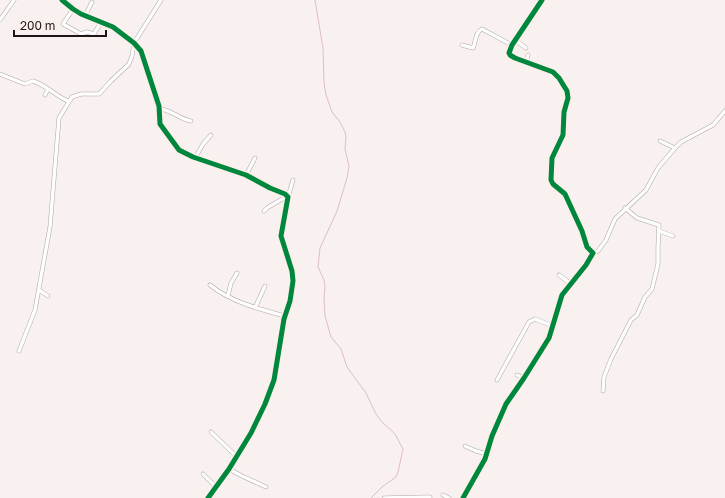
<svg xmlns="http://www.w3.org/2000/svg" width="725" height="498" viewBox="0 0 725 498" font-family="'Golos Text',sans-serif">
	<rect width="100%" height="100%" fill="#f8f1ef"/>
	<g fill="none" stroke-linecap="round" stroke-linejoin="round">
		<!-- stream -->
		<polyline stroke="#debdc8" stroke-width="1" points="315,0 323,48 324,83 326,95 332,112 340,122 345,132 346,137 345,149 349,166 347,178 337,211 320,248 318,267 324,280 325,286 324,298 325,316 331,337 341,349 347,367 366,393 376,414 382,422 395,434 403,449 398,472 396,477 382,487 371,498"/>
		<defs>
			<g id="minor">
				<polyline points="62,0 73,9 81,14 113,27 134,43 141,51 159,106 160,124 179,150 193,157 246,175 270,188 285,194 288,197 281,236 292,271 293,281 290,301 284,319 274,380 265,404 251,433 229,469 208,498"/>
				<polyline points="73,9 63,24 81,34 87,32 94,34 101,22"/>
				<polyline points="85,16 92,2"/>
				<polyline points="0,20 14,0"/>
				<polyline points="515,40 526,48"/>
				<path d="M462,45l11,3c3,-6 2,-16 9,-19l30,16"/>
				<polyline points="526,62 528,55"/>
				<path d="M0,74l25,10 8,-3c13,4 23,15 35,20"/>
				<polyline points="45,95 48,89"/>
				<path d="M160,109c12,1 19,10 31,12"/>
				<polyline points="660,141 675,148"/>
				<polyline points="195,158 203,144 211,135"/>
				<polyline points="246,175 255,158"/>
				<polyline points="288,197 293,180"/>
				<polyline points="264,211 267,208 287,196"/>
				<polyline points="659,231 673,236"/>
				<polyline points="593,253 598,251 606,240 615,219 646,190 658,168 675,148 681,142 713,125 725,111"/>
				<polyline points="559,275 571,284"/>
				<path d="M210,285c21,17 49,24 75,31"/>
				<polyline points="39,290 48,296"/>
				<polyline points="228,296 231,283 237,273"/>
				<polyline points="255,308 265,286"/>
				<polyline points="19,351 35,310 50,227 59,118 72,97 81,94 99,94 111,81 129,64 132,56 134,43 161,0"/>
				<polyline points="517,375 524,378"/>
				<polyline points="497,380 529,322 535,319 553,326"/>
				<polyline points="603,391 604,377 611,359 631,320 637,315 645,297 652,289 658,264 658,247 659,225 637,218 625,208"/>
				<polyline points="211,432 236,456"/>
				<polyline points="465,446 476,451 487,454"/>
				<polyline points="229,469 242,476 266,487"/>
				<polyline points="203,474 216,487"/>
				<polyline points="443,495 449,498"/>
				<polyline points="384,498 430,497"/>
				<polyline points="463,498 485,459 492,436 506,404 524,378 549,338 562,295 586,265 593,253 587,247 582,231 565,194 553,184 551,180 552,158 563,135 564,112 568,98 567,91 559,78 553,72 515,58 510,55 509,53 512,45 542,0"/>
			</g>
		</defs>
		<!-- minor casing -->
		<use href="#minor" stroke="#aca7a6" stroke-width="4.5"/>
		<!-- minor -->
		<use href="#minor" stroke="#fefdfd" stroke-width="3.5"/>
		<defs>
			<g id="cycleway">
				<polyline points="62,0 73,9 81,14 113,27 134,43 141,51 159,106 160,124 179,150 193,157 246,175 270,188 285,194 288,197 281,236 292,271 293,281 290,301 284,319 274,380 265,404 251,433 229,469 208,498"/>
				<polyline points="463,498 485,459 492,436 506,404 524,378 549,338 562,295 586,265 593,253 587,247 582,231 565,194 553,184 551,180 552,158 563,135 564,112 568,98 567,91 559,78 553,72 515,58 510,55 509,53 512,45 542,0"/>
			</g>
		</defs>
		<!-- cycleway casing -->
		<use href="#cycleway" stroke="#fcefeb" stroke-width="8"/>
		<!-- cycleway -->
		<use href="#cycleway" stroke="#00873e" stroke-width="5"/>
	</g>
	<!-- scale -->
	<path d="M14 30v6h92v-6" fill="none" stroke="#1c1716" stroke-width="2"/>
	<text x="20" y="30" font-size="12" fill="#1c1716" stroke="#fcefeb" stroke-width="3" paint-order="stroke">200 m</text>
</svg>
